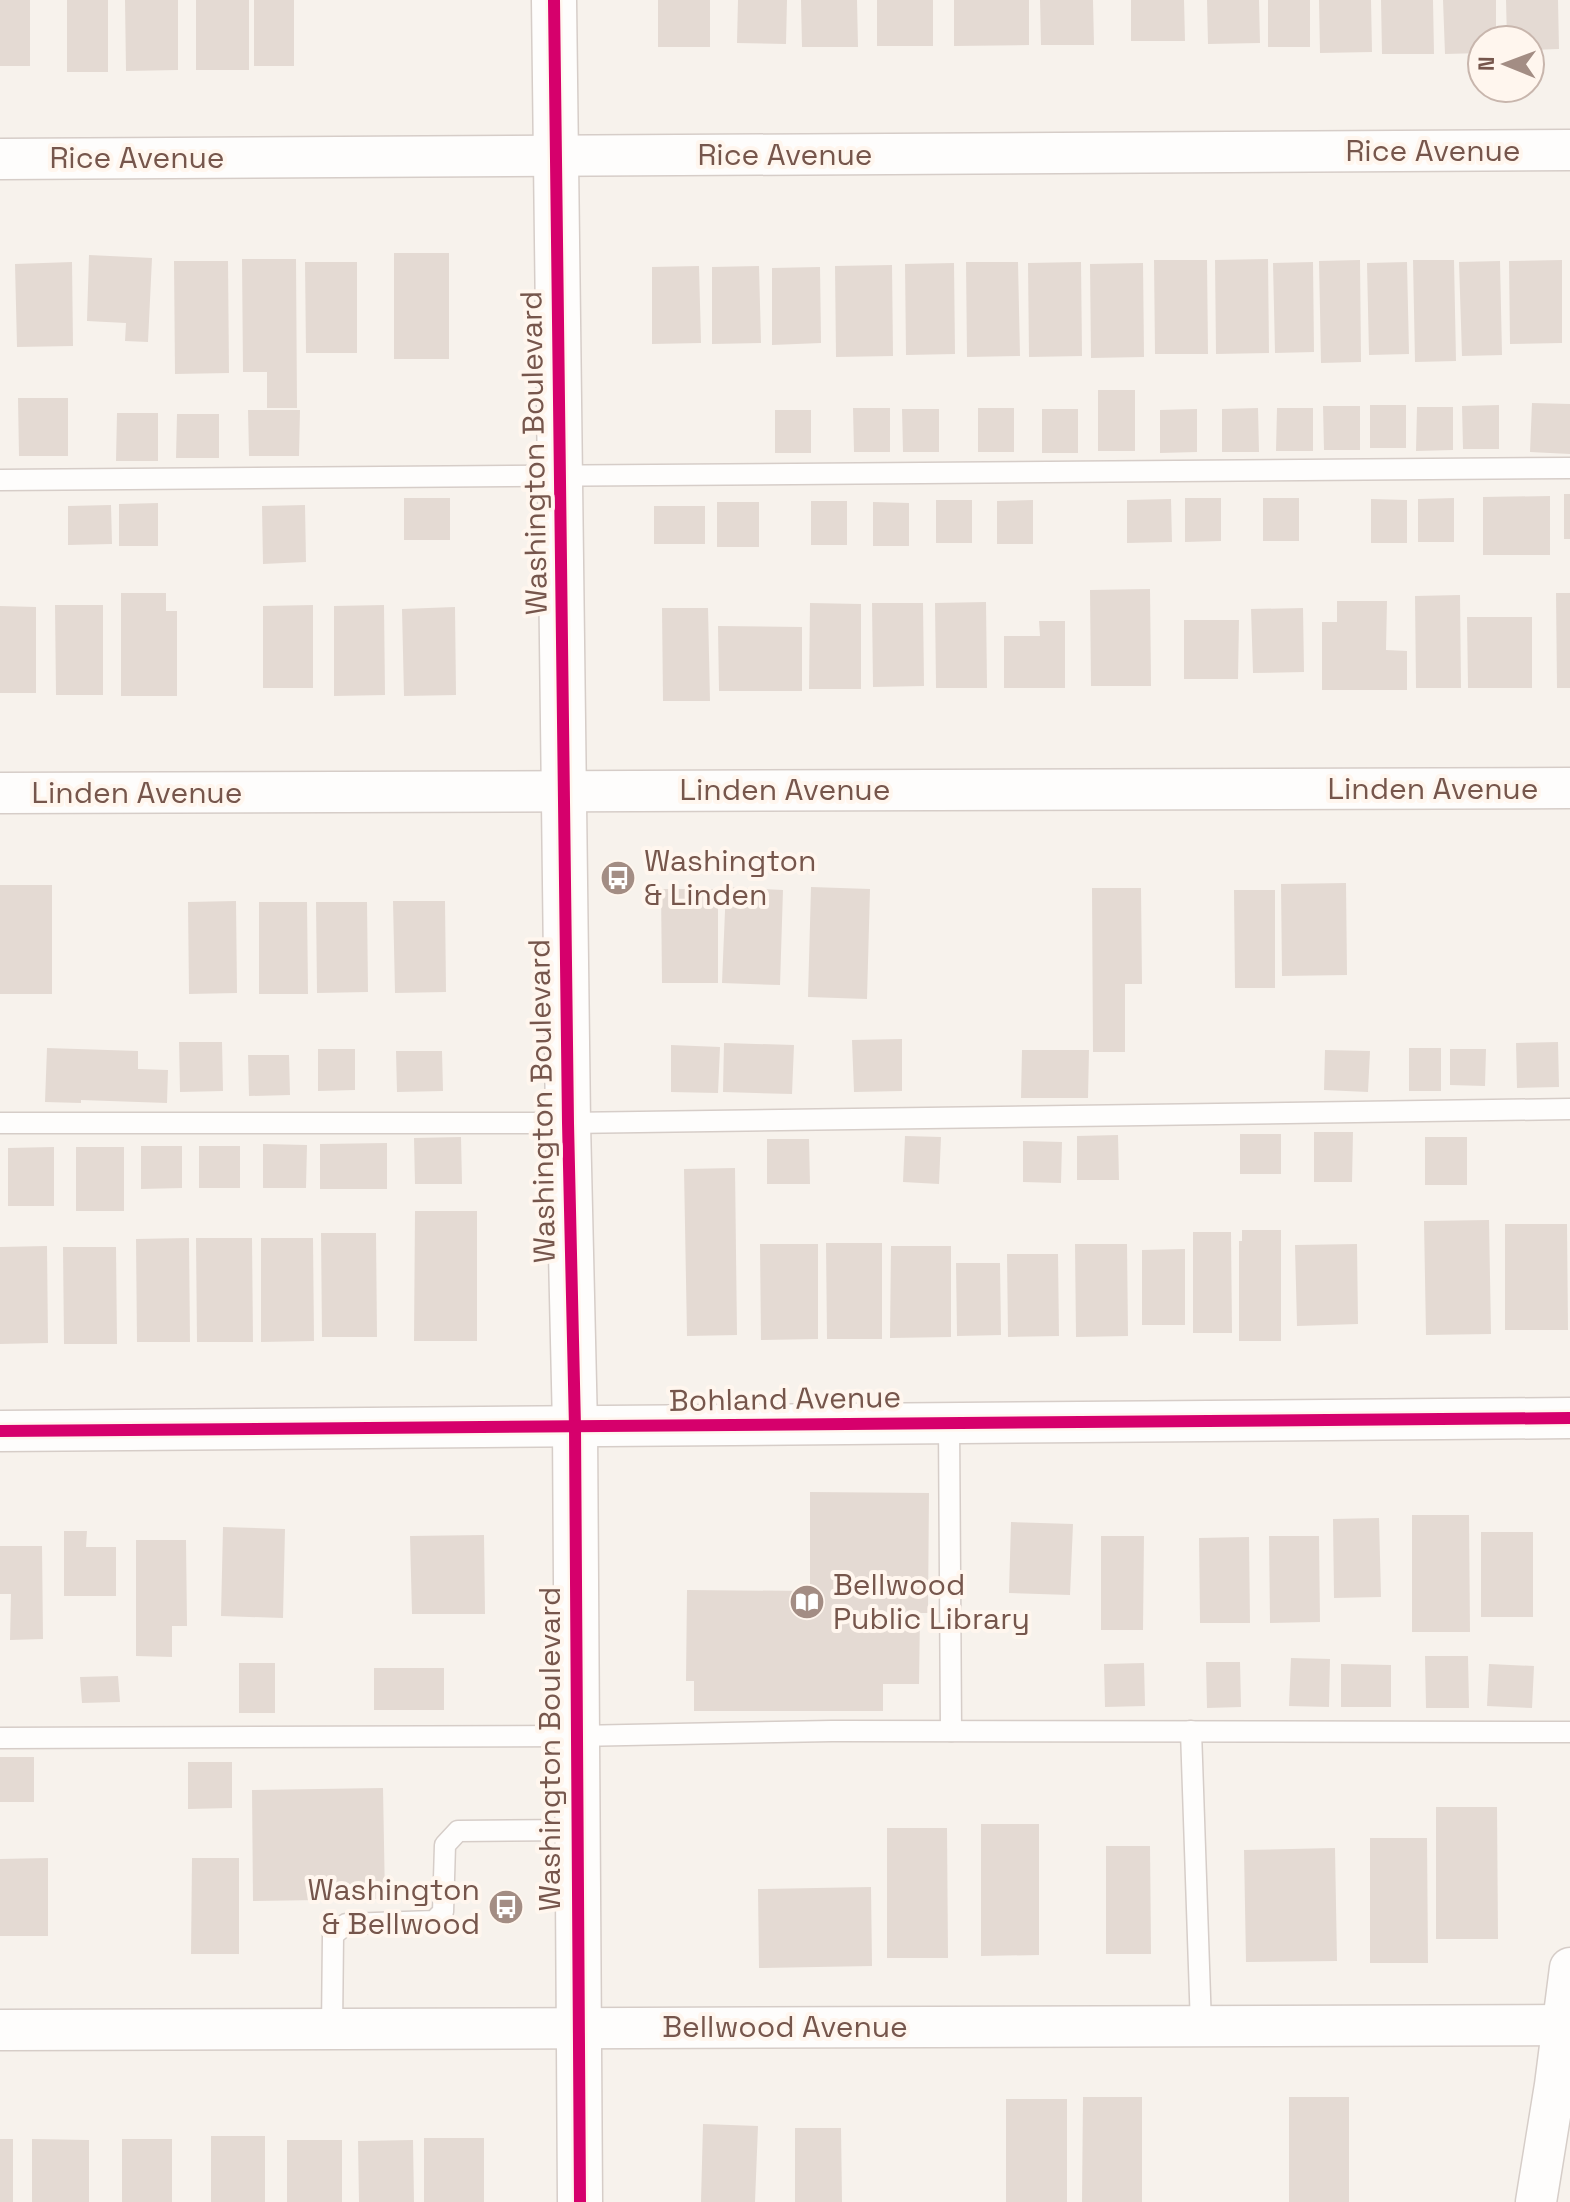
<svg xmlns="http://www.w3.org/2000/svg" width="1570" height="2202" viewBox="0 0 1570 2202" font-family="'Space Grotesk',sans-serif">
	<rect width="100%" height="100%" fill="#f7f2ec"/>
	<!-- building -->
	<g fill="#e4dad3">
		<rect x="0" y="0" width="30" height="66"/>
		<rect x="67" y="0" width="41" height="72"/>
		<polygon points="125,0 178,0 178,70 126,71"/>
		<rect x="196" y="0" width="53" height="70"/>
		<rect x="254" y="0" width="40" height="66"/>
		<rect x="658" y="0" width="52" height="47"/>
		<polygon points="738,0 787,0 786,44 737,43"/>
		<polygon points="801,0 857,0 858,47 802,47"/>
		<rect x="877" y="0" width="56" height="46"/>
		<polygon points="954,0 1029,0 1029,45 954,46"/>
		<polygon points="1040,0 1093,0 1094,45 1041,45"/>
		<polygon points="1131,0 1184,0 1185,41 1131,41"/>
		<polygon points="1207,0 1259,0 1260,43 1208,44"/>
		<rect x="1268" y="0" width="42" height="47"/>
		<polygon points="1319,0 1371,0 1372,52 1320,53"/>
		<polygon points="1381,0 1433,0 1434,54 1382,54"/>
		<polygon points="1443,0 1496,0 1496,40 1482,40 1482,53 1445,54"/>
		<polygon points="1506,0 1558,0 1559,49 1530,50 1530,40 1507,40"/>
		<rect x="394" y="253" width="55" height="106"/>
		<polygon points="89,255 152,258 148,342 125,341 126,323 87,321"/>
		<polygon points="242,259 296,259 297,408 267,408 267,372 243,372"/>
		<polygon points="1268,259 1269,353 1216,354 1215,260"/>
		<polygon points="1154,260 1207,260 1208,354 1155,354"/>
		<polygon points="1360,260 1361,362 1321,363 1319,261"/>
		<polygon points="1413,260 1454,260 1456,361 1415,362"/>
		<polygon points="1562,260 1562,343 1510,344 1509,261"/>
		<polygon points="174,261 228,261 229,373 175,374"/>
		<polygon points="1500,261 1502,355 1462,356 1459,262"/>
		<polygon points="72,262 73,346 17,347 15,264"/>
		<polygon points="305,262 357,262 357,353 306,353"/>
		<polygon points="966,262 1018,262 1020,356 967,357"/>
		<polygon points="1081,262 1082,356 1029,357 1028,263"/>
		<polygon points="1313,262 1314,352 1275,353 1273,263"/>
		<polygon points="1407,262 1409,354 1369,355 1367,263"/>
		<polygon points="954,263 955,354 906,355 905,264"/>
		<polygon points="1143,263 1144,357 1091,358 1090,264"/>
		<polygon points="892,265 893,356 836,357 835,266"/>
		<polygon points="699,266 701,343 652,344 652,267"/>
		<polygon points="759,266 761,343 712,344 712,267"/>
		<polygon points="820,267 821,343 772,345 772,268"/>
		<rect x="1098" y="390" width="37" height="61"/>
		<polygon points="18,398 68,398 68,456 19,456"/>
		<polygon points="1532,403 1570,404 1570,454 1530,452"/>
		<rect x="1370" y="405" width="36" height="43"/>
		<polygon points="1499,405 1499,449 1463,449 1462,406"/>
		<polygon points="1323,406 1360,406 1360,450 1324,450"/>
		<polygon points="1417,407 1453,407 1453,450 1416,451"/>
		<polygon points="853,408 890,408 890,452 854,452"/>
		<rect x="978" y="408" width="36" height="44"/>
		<polygon points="1258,408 1259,452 1222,452 1222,409"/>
		<polygon points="1277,408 1313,408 1313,451 1276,451"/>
		<polygon points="902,409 939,409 939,452 903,452"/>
		<rect x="1042" y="409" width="36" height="44"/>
		<polygon points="1197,409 1197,452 1160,453 1160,410"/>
		<polygon points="248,410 300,410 299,456 249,456"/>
		<rect x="775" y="410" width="36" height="43"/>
		<polygon points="117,413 158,413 158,461 116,461"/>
		<polygon points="177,414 219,414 219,458 176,458"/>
		<rect x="1564" y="494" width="6" height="45"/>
		<polygon points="1550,496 1550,555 1483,555 1483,497"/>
		<rect x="404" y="498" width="46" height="42"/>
		<polygon points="1185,498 1221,498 1221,541 1185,542"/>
		<rect x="1263" y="498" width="36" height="43"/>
		<polygon points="1454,498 1454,542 1418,542 1418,499"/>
		<polygon points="1171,499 1172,542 1127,543 1127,500"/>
		<polygon points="1371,499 1407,500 1407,543 1371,543"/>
		<rect x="936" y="500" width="36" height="43"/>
		<polygon points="1033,500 1033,544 997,544 997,501"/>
		<rect x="811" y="501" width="36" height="44"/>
		<rect x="717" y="502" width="42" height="45"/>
		<polygon points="873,502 909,503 909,546 873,546"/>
		<polygon points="158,503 158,546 119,546 119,504"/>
		<polygon points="111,505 112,544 68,545 68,506"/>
		<polygon points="305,505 306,562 263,564 262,506"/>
		<rect x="654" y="506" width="51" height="38"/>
		<polygon points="1150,589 1151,686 1091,686 1090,590"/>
		<polygon points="121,593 166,593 166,611 177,611 177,696 121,696"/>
		<polygon points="1556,593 1570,593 1570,688 1557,688"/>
		<polygon points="1460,595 1461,688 1416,688 1415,596"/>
		<polygon points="1337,601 1387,601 1386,650 1407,651 1407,690 1322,690 1322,622 1337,622"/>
		<polygon points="986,602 987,688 936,688 935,603"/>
		<polygon points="810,603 861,604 861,689 809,689"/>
		<polygon points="872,603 923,603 924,686 873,687"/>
		<polygon points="55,605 103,605 103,695 56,695"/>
		<polygon points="313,605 313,688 263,688 263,606"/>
		<polygon points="384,605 385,695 334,696 334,606"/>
		<polygon points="0,606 36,607 36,693 0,693"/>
		<polygon points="455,607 456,695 404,696 402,609"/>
		<polygon points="662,608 708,608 710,701 663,701"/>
		<polygon points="1303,608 1304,672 1253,673 1251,609"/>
		<polygon points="1467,617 1532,617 1532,688 1468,688"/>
		<polygon points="1184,620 1239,620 1238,679 1184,679"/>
		<polygon points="1039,621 1065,621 1065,688 1004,688 1004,636 1040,636"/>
		<polygon points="718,626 802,627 802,691 719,691"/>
		<polygon points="1346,883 1347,975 1282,976 1281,884"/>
		<rect x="0" y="885" width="52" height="109"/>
		<polygon points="726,887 783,890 780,985 722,983"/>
		<polygon points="811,887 870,889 867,999 808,997"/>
		<polygon points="1092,888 1141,888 1142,984 1125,984 1125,1052 1093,1052"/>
		<polygon points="661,889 718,889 718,983 662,983"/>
		<polygon points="1234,890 1275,890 1275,988 1235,988"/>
		<polygon points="236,901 237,993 189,994 188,902"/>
		<polygon points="393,901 445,901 446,992 395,993"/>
		<polygon points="259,902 307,902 308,994 259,994"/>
		<polygon points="316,902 367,902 368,992 317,993"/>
		<polygon points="902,1039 902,1091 854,1092 852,1040"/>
		<polygon points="179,1042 222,1042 223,1091 180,1092"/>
		<polygon points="1558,1042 1559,1087 1517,1088 1516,1043"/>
		<polygon points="724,1043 794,1045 792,1094 723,1092"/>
		<polygon points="671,1045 720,1047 718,1093 671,1092"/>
		<polygon points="47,1048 138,1051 138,1069 168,1070 167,1103 81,1100 81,1103 45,1102"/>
		<rect x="1409" y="1048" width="32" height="43"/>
		<polygon points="318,1049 355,1049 355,1090 318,1091"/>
		<polygon points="1450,1049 1486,1049 1485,1086 1450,1085"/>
		<polygon points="1022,1050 1089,1050 1088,1098 1021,1098"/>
		<polygon points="1325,1050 1370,1051 1368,1092 1324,1090"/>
		<polygon points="396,1051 442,1051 443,1091 397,1092"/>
		<polygon points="248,1055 289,1055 290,1095 249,1096"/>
		<polygon points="1314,1132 1353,1132 1352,1182 1314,1182"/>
		<rect x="1240" y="1134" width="41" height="40"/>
		<polygon points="1118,1135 1119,1180 1077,1180 1077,1136"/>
		<polygon points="905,1136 941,1137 939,1184 903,1182"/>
		<polygon points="461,1137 462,1184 415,1184 414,1138"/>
		<rect x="1425" y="1137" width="42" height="48"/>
		<polygon points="767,1139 809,1139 810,1184 767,1184"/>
		<polygon points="1023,1141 1062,1142 1061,1183 1023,1182"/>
		<polygon points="387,1143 387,1189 320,1189 320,1144"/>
		<polygon points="263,1144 307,1145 306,1188 263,1188"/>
		<polygon points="141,1146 182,1146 182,1188 141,1189"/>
		<rect x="199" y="1146" width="41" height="42"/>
		<polygon points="54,1147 54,1206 8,1206 8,1148"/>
		<rect x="76" y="1147" width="48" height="64"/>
		<polygon points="735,1168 737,1335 687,1336 684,1169"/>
		<polygon points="415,1211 477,1211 477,1341 414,1341"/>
		<polygon points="1489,1220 1491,1334 1426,1335 1424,1221"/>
		<polygon points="1505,1224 1567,1224 1568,1330 1505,1330"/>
		<polygon points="1242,1230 1281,1230 1281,1341 1239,1341 1239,1241 1242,1241"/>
		<polygon points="1193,1232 1231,1232 1232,1333 1193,1333"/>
		<polygon points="321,1233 376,1233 377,1337 322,1337"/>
		<polygon points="189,1238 190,1342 137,1342 136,1239"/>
		<polygon points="196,1238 252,1238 253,1342 197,1342"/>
		<polygon points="261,1238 313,1238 314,1341 261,1342"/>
		<polygon points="826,1243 882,1243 882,1339 827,1339"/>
		<polygon points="760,1244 818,1244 818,1339 761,1340"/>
		<polygon points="1075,1244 1127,1244 1128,1336 1076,1337"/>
		<polygon points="1357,1244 1358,1324 1297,1326 1295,1245"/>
		<polygon points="47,1246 48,1343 0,1344 0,1247"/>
		<polygon points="891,1246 951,1246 951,1337 890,1338"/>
		<polygon points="63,1247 116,1247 117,1344 64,1344"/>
		<polygon points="1185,1249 1185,1325 1142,1325 1142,1250"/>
		<polygon points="1007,1254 1058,1254 1059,1336 1008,1337"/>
		<polygon points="956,1263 1000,1263 1001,1335 957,1336"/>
		<polygon points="810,1492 929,1493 928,1613 920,1613 919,1684 883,1684 883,1711 694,1711 694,1681 686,1681 687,1590 810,1591"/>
		<polygon points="1412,1515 1469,1515 1470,1632 1412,1632"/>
		<polygon points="1379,1518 1381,1597 1334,1598 1333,1519"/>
		<polygon points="1011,1522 1073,1524 1070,1595 1009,1593"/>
		<polygon points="223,1527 285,1529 283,1618 221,1616"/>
		<polygon points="64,1531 87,1531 86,1547 116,1547 116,1596 64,1596"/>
		<rect x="1481" y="1532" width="52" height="85"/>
		<polygon points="484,1535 485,1614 412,1614 410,1536"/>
		<polygon points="1101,1536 1144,1536 1143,1630 1101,1630"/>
		<polygon points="1269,1536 1319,1536 1320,1622 1270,1623"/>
		<polygon points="1249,1537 1250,1623 1200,1623 1199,1538"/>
		<polygon points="136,1540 186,1540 187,1626 172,1626 172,1657 136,1656"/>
		<polygon points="0,1546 42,1546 43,1639 10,1640 11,1594 0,1594"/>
		<polygon points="1425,1656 1468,1656 1469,1708 1426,1708"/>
		<polygon points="1291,1658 1330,1659 1329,1707 1289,1706"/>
		<polygon points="1206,1662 1240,1662 1241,1707 1207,1708"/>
		<rect x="239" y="1663" width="36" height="50"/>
		<polygon points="1144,1663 1145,1706 1105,1707 1104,1664"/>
		<polygon points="1341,1664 1391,1665 1391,1707 1341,1707"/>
		<polygon points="1489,1664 1534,1666 1532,1708 1487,1706"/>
		<rect x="374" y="1668" width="70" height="42"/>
		<polygon points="118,1676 120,1702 82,1703 80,1677"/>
		<rect x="0" y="1757" width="34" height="45"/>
		<polygon points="188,1762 232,1762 232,1808 188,1809"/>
		<polygon points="383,1788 385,1899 253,1901 252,1790"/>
		<polygon points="1436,1807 1497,1807 1498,1939 1436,1939"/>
		<polygon points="981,1824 1039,1824 1039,1955 981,1956"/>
		<polygon points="887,1828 947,1828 948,1958 887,1958"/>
		<polygon points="1370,1838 1427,1838 1428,1963 1370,1963"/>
		<polygon points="1106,1846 1150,1846 1151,1954 1106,1954"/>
		<polygon points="1335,1848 1337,1961 1246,1962 1244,1850"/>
		<polygon points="48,1858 48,1936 0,1936 0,1859"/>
		<polygon points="192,1858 239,1858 239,1954 191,1954"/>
		<polygon points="871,1887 872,1966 759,1968 758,1889"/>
		<polygon points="1083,2097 1142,2097 1142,2202 1082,2202"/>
		<rect x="1289" y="2097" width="60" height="105"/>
		<rect x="1006" y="2099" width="61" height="103"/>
		<polygon points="703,2124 758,2126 755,2202 701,2202"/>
		<polygon points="795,2128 841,2128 842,2202 795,2202"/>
		<rect x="211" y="2136" width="54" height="66"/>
		<rect x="424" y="2138" width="60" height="64"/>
		<rect x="0" y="2139" width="13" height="63"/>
		<polygon points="32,2139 89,2140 89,2202 32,2202"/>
		<rect x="122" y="2139" width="50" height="63"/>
		<rect x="287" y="2140" width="55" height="62"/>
		<polygon points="413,2140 414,2202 359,2202 358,2141"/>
	</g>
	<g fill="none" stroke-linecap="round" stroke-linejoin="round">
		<defs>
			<g id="service">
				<polyline points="0,480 1570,468"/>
				<polyline points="0,1123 568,1123 1570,1109"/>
				<polyline points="949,1423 951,1731"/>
				<polyline points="1191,1731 1201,2026"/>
				<polyline points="0,1738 576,1736 832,1731 1570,1732"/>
				<polyline points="332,2029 333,1935 346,1924 434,1921 443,1912 445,1845 458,1831 577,1830"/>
			</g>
			<g id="minor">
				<polyline points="0,159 1570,150"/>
				<polyline points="0,793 1570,788"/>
				<polyline points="0,1431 1570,1418"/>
				<polyline points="0,2030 1570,2025"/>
				<polyline points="1536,2202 1555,2085 1570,1968"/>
			</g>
			<polyline id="tertiary" points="554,0 568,1123 575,1427 580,2202"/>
		</defs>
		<!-- service casing -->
		<use href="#service" stroke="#d6cdc8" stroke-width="23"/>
		<!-- minor casing -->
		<use href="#minor" stroke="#d6cdc8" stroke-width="43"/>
		<!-- tertiary casing -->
		<use href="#tertiary" stroke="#d6cdc8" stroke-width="47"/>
		<!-- service -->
		<use href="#service" stroke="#fefdfc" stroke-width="20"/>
		<!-- minor -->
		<use href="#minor" stroke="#fefdfc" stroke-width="40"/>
		<!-- tertiary -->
		<use href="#tertiary" stroke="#fefdfc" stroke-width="44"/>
		<defs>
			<g id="cycleway">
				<polyline points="554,0 568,1123 575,1427 580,2202"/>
				<polyline points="0,1431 1570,1418"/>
			</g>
		</defs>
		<!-- cycleway casing -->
		<use href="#cycleway" stroke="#fff6ee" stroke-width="17"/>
		<!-- cycleway -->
		<use href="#cycleway" stroke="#d6006c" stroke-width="12"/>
	</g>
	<!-- icons -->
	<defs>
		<symbol id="bus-disc" viewBox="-11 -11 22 22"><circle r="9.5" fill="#a38d84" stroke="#fff6ee"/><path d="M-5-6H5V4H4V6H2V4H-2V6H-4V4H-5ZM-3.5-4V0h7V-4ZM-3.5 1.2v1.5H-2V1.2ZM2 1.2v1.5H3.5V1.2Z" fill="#fff"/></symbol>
		<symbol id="library-disc" viewBox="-11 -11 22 22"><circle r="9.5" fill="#a38d84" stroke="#fff6ee"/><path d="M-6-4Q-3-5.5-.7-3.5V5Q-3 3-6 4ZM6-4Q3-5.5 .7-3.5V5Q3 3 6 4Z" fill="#fff"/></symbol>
	</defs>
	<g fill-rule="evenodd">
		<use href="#bus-disc" x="598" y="858" width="40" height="40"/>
		<use href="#library-disc" x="787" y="1582" width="40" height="40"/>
		<use href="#bus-disc" x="486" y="1887" width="40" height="40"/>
	</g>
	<g text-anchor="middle" stroke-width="8" stroke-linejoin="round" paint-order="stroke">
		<!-- street labels -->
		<g font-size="30" fill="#76564c" stroke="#fff6ee">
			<text x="1433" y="161">Rice Avenue</text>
			<text x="785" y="165">Rice Avenue</text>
			<text x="137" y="168">Rice Avenue</text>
			<text transform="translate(534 453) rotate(-91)" y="10">Washington Boulevard</text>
			<text x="1433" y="799">Linden Avenue</text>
			<text x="785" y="800">Linden Avenue</text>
			<text x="137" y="803">Linden Avenue</text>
			<text transform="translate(542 1101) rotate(-91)" y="10">Washington Boulevard</text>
			<text transform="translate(785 1399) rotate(-1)" y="10">Bohland Avenue</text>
			<text transform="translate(550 1749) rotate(-90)" y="10">Washington Boulevard</text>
			<text x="785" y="2037">Bellwood Avenue</text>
		</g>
		<!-- poi labels -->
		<g font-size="30" fill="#76564c" stroke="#fff6ee" text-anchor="start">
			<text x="644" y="871">Washington<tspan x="644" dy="34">&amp; Linden</tspan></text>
			<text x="833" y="1595">Bellwood<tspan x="833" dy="34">Public Library</tspan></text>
			<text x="480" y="1900" text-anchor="end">Washington<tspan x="480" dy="34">&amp; Bellwood</tspan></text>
		</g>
	</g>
	<!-- north arrow -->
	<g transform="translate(1506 64) rotate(271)"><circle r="38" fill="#fff6ee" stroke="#c8b6ad" stroke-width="2"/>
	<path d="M0-6L14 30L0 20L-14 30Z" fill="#a38d84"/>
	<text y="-12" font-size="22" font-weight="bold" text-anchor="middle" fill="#76564c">N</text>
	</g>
</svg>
